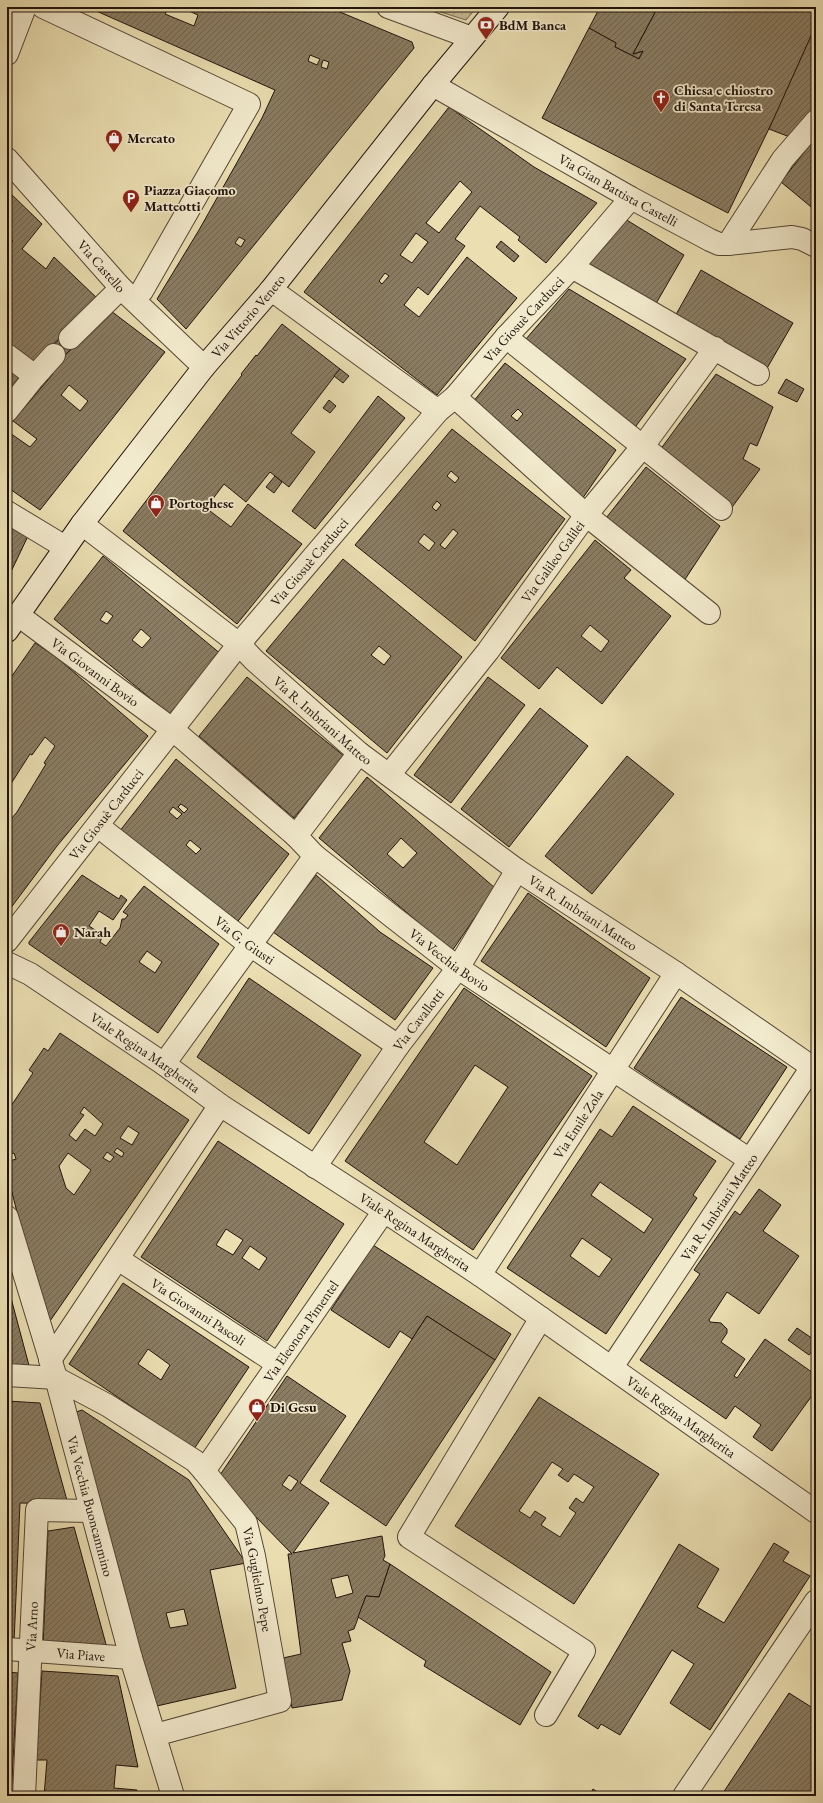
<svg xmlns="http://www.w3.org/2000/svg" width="823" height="1803" viewBox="0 0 823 1803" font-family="'EB Garamond',serif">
	<defs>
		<pattern id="green-dots" width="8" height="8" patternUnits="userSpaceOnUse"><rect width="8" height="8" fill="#c8bc96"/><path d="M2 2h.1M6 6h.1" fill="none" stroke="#aca180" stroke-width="1.8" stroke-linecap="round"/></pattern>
		<pattern id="building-hatch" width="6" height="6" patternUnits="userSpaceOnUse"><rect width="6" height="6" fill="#8a7d63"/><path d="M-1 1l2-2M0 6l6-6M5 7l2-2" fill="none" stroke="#706550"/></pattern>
	</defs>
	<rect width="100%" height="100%" fill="#ebdfb2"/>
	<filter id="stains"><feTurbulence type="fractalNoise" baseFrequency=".005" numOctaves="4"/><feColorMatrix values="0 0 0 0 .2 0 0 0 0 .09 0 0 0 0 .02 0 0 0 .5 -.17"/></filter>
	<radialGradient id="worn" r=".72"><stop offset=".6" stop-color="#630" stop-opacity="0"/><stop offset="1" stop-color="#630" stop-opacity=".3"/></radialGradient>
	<!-- green -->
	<polygon fill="url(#green-dots)" stroke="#746852" points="425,7 477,7 466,20"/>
	<!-- building -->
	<g fill="url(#building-hatch)" stroke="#20130d" fill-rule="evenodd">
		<path d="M95,7h74l-4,7 29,12 4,-11 -18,-8h148l84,35 2,6 -228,281 -29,-30 42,-69 63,-112 13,-28 -181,-80zM310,55l10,4 -3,6 -9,-4zM323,60l6,2 -2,7 -6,-2zM239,237l6,3 -4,7 -6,-4z"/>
		<polygon points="600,7 658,7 633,54 643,51 639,59 615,47 616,43 589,28"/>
		<polygon points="658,7 816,7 816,25 779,108 728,213 542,118 589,28 616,43 615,47 639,59 643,51 633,54"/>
		<polygon points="816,25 816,105 795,139 769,129"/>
		<path d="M449,107l85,60 63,36 -51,60 -28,-23 2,-3 -40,-31 -25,33 10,7 -37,49 -10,-8 -14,18 15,12 48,-60 50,41 -80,97 -133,-103zM460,181l12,11 -33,41 -13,-10zM416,233l12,9 -16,21 -12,-8zM385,273l4,3 -7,8 -3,-3z"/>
		<polygon points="816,137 816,211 781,182"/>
		<polygon points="7,190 42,224 22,249 46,269 54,257 99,300 30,367 7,350 7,246 13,241 7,236"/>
		<polygon points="625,219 684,255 654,307 586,267"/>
		<polygon points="501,241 519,256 514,262 496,247"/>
		<polygon points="701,270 793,323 766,370 674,318"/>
		<polygon points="569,289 686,359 630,434 520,346"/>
		<path d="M111,311l54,41 -125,158 -33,-23v-56l23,16 7,-8 -24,-18 40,-47 -2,-3 8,-10zM69,385l19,16 -8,10 -19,-16z"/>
		<polygon points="282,324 340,369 291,433 315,452 289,487 270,472 246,502 224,484 206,508 231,527 248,504 302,544 237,624 123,531 242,375 241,374 256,355 257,356"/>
		<polygon points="66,333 76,344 59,361 49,349"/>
		<polygon points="7,363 28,379 7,403"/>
		<path d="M505,363l111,87 -38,55 -115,-91zM518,409l5,5 -6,7 -6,-5z"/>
		<polygon points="340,369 349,376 343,383 334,376"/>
		<polygon points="716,374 773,407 757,446 750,443 743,459 760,469 730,510 657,454"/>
		<polygon points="786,379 804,389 797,402 778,393"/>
		<polygon points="378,396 405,418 315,529 292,511"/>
		<polygon points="329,400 336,406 330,413 323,408"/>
		<path d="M452,429l113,90 -90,122 -120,-96zM451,471l8,7 -4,5 -8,-7zM437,501l4,4 -5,6 -4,-4zM453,529l5,4 -13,16 -5,-4zM424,534l11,9 -6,8 -11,-9z"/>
		<polygon points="646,467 720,526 682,584 603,522"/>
		<polygon points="275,476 282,482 274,493 266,487"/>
		<polygon points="7,520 29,534 7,580"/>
		<path d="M595,540l36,30 -7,8 47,38 -69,88 -45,-37 -18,22 -38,-31zM590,625l19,16 -8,11 -20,-16z"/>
		<path d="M103,556l119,99 -49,62 -119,-98zM106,611l7,5 -6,8 -7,-4zM141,629l10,9 -9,10 -10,-8z"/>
		<path d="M343,559l119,98 -75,96 -121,-102zM379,646l12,10 -7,9 -13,-10z"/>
		<polygon points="35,643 55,656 148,736 57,846 7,913 7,824 17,812 46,764 44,763 55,746 45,737 32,755 30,754 7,790 7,683"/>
		<polygon points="247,677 344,756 294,818 199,736"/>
		<polygon points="488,677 525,705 451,803 414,775"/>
		<polygon points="540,708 588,746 509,847 461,809"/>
		<polygon points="627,756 674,794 592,894 545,856"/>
		<path d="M176,759l113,95 -57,75 -113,-97zM181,804l7,5 -4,4 -6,-6zM173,807l9,7 -5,5 -8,-7zM190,840l11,9 -5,5 -10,-9z"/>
		<path d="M367,777l128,111 -43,63 -133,-113zM401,838l16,15 -14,15 -16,-14z"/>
		<path d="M82,875l37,24 2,-4 6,5 -14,20 -14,-9 -10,15 14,9 -3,7 6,4 14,-18 2,-9h3l3,-4 -5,-3 21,-26 75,58 -61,89 -129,-89v-2zM147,951l15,11 -7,11 -16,-11z"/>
		<polygon points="316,875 380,932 433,968 395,1020 273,932"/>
		<polygon points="528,893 650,978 606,1047 481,961"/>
		<polygon points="249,978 361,1055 309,1134 197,1057"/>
		<path d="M464,988l128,88 -119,174 -128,-89zM475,1065l33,22 -51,78 -33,-23z"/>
		<polygon points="681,997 787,1067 740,1139 634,1068"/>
		<path d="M60,1033l129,87 -139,201h-5l-38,-148v-11l9,-3 -2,-6 -7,2v-43l26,-39 -4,-3 15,-22 4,3zM84,1107l19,17 -8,12 -10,-7 -9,12 -7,-6 15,-20 -4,-2zM128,1126l11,7 -7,12 -12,-7zM117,1148l7,5 -2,4 -8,-5zM107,1152l7,5 -4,5 -7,-4zM68,1153l23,17 -17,25 -8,-7 -7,-22z"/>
		<path d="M633,1106l83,55 -23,34 4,3 -91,136 -99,-66 93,-139 12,8zM600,1182l53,37 -9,14 -53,-38zM582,1238l30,21 -13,18 -29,-21z"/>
		<path d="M218,1141l126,83 -77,117 -126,-84zM226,1229l17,11 -10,15 -17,-10zM250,1246l17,12 -8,12 -17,-12z"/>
		<polygon points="759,1189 781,1205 763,1231 799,1256 759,1314 727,1292 709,1320 710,1322 721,1323 727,1329 727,1333 721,1342 745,1359 734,1376 737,1378 765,1339 816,1375 816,1390 772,1451 753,1437 761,1425 735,1406 726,1419 640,1360 700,1274 694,1270 735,1211 740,1215"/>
		<polygon points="373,1245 511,1334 495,1360 427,1316 412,1339 400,1331 389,1348 331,1310"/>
		<polygon points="7,1283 31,1373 7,1373"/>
		<path d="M123,1283l126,84 -55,82 -125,-85zM148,1349l22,16 -9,15 -23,-16z"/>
		<polygon points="427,1316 495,1360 386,1526 320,1481"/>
		<polygon points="797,1328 816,1341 816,1345 809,1355 788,1340"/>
		<path d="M287,1376l59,40 -46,67 29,20 -36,50 89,-17 3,20 -2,4 7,4 -11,33 -13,-1 -12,33 -6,2 3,10 -9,2 8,28 -8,29 -50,8 -9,-50 18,-4 -13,-100h4l-74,-76zM289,1475l9,6 -7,10 -9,-6zM348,1575l5,18 -17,5 -5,-19z"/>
		<path d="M539,1397l120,77 -85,130 -119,-78zM552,1462l11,7 -5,6 10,7 6,-8 20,13 -11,16 -7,-5 -7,10 7,5 -16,24 -19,-12 5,-7 -11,-7 -5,7 -11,-7z"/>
		<polygon points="7,1401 40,1403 68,1504 20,1503 14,1643 7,1642"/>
		<path d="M82,1410l107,70 57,83 -36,7 26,118 -88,20 -75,-295zM184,1609l4,16 -18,3 -4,-15z"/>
		<polygon points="74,1527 107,1648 43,1647 48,1531"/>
		<polygon points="774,1543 789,1552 783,1561 810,1576 710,1730 670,1703 694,1664 672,1650 620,1735 601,1724 598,1729 578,1716 679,1544 719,1569 697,1607 724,1623"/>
		<polygon points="390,1564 551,1672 520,1725 424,1666 426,1661 358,1617 366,1596 379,1597"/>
		<polygon points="42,1671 118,1676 138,1767 116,1765 114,1788 137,1790 136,1796 44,1796 47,1760 36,1760"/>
		<polygon points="7,1672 18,1673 11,1796 7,1796"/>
		<polygon points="789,1693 816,1710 816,1796 721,1796"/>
		<polygon points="593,1789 603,1796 589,1796"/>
	</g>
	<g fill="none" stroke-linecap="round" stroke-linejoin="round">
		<defs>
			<g id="street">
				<polyline points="43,7 249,104 142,291"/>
				<polyline points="388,7 472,38"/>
				<polyline points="7,54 25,7"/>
				<path id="s1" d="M433,85l198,113 79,42 9,4h9l64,-7 10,2 14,7"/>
				<path id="s2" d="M7,159l114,129 83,79"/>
				<polyline points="728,244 783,159 816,121"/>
				<polyline points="572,267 758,374"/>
				<polyline points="270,291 280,296 438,411"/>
				<polyline points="506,337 721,509"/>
				<polyline points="70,338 121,288"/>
				<polyline points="7,355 35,376"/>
				<polyline points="455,397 586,515 709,613"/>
				<polyline points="7,411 35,376 54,355"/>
				<polyline points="7,512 65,547"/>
				<path id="s3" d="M82,524l157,120 15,16 105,93 158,117 159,103 136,94 -200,300"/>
				<path id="s4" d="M18,615l154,114 124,107 19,20 143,112 292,192"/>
				<path id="s5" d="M389,775l99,-124 98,-136 57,-69 72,-98"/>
				<path id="s6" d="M98,826l152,119 148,101"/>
				<polyline points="296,836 359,753"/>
				<path id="s7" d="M7,941l232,-297 199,-233 17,-14 51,-60 66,-70 59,-69"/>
				<path id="s8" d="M7,963l23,11 134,90 56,41 164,106 96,64 336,237"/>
				<polyline points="164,1064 315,856"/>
				<path id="s9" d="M315,1167l83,-121 60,-78 59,-98"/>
				<path id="s10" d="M7,1217l49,161 75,280 42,138"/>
				<path id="s11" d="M118,1259l160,105"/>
				<path id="s12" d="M480,1275l196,-302"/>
				<polyline points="541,1318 409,1537 584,1651 546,1715"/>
				<polyline points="50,1360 220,1105"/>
				<path id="s13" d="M7,1375l49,3 51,27 88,56 9,10 42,52 8,33 26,145 -125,34"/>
				<path id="s14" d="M204,1471l180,-260"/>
				<path id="s15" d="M7,1649l124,9"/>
				<path id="s16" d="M24,1796l13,-286 54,1"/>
				<polyline points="684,1796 816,1601"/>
			</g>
			<g id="secondary">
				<path id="s17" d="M7,631l75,-107 122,-157 66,-76 163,-206 65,-78"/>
			</g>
		</defs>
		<!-- street casing -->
		<use href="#street" stroke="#534636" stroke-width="24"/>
		<!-- secondary casing -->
		<use href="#secondary" stroke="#20130d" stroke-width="24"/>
		<!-- street -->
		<use href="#street" stroke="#f2eacd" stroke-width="22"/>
		<!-- secondary -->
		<use href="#secondary" stroke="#f2eacd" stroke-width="22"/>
	</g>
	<!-- icons -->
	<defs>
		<symbol id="bank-pin" viewBox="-11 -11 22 30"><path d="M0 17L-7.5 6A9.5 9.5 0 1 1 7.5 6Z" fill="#8f2418" stroke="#f2eacd"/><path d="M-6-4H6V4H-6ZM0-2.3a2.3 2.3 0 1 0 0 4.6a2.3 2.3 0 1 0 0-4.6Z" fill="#fff"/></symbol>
		<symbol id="church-pin" viewBox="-11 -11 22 30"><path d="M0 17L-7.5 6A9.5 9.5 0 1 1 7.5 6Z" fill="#8f2418" stroke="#f2eacd"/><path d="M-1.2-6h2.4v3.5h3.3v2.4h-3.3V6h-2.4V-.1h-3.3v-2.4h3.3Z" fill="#fff"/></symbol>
		<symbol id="shop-pin" viewBox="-11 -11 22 30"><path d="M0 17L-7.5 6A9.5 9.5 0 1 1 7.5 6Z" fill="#8f2418" stroke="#f2eacd"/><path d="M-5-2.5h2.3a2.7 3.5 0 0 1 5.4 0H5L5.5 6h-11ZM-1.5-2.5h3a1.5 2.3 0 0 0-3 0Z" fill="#fff"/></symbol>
		<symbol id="parking-pin" viewBox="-11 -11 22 30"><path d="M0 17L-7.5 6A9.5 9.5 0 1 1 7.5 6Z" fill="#8f2418" stroke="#f2eacd"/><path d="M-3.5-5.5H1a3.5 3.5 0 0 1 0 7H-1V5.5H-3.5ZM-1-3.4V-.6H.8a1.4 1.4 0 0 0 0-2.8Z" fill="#fff"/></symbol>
	</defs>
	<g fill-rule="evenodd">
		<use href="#bank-pin" x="476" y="15" width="20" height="27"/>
		<use href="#church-pin" x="651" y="88" width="20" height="27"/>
		<use href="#shop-pin" x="104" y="128" width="20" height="27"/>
		<use href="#parking-pin" x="121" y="188" width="20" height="27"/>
		<use href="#shop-pin" x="146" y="493" width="20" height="27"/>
		<use href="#shop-pin" x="51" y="922" width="20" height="27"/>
		<use href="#shop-pin" x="247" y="1397" width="20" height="27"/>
	</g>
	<g text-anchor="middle" stroke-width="3.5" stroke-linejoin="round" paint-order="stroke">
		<!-- poi labels -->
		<g font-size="14" font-weight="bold" fill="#20130d" stroke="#f2eacd" text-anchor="start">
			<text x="499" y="30">BdM Banca</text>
			<text x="674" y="95">Chiesa e chiostro<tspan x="674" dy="16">di Santa Teresa</tspan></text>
			<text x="127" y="143">Mercato</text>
			<text x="144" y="195">Piazza Giacomo<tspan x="144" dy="16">Matteotti</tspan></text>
			<text x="169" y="508">Portoghese</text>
			<text x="74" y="937">Narah</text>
			<text x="270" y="1412">Di Gesu</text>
		</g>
		<!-- street labels -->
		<g font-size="14" fill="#20130d" stroke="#f2eacd">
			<text dy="5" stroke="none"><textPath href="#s1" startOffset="213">Via Gian Battista Castelli</textPath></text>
			<text dy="5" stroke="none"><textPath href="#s2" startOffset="143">Via Castello</textPath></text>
			<text dy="5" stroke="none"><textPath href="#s17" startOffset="397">Via Vittorio Veneto</textPath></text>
			<text dy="5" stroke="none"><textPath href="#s7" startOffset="809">Via Giosuè Carducci</textPath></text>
			<text dy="5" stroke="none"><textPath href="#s7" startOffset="485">Via Giosuè Carducci</textPath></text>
			<text dy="5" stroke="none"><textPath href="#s5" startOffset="269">Via Galileo Galilei</textPath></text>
			<text dy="5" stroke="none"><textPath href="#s4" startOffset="96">Via Giovanni Bovio</textPath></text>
			<text dy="5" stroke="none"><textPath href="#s3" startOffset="311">Via R. Imbriani Matteo</textPath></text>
			<text dy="5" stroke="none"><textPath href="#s7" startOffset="161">Via Giosuè Carducci</textPath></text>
			<text dy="5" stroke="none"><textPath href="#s3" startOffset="635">Via R. Imbriani Matteo</textPath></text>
			<text dy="5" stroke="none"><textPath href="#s6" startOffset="186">Via G. Giusti</textPath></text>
			<text dy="5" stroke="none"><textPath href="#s4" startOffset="553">Via Vecchia Bovio</textPath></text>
			<text dy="5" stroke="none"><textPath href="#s9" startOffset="180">Via Cavallotti</textPath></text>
			<text dy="5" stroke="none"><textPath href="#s8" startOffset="165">Viale Regina Margherita</textPath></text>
			<text dy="5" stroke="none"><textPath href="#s12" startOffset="180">Via Emile Zola</textPath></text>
			<text transform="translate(719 1207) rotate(-56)" y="5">Via R. Imbriani Matteo</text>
			<text dy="5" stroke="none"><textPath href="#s8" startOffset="489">Viale Regina Margherita</textPath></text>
			<text dy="5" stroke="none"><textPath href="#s11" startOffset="96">Via Giovanni Pascoli</textPath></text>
			<text dy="5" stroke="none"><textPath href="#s14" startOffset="170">Via Eleonora Pimentel</textPath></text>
			<text dy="5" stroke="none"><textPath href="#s8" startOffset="813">Viale Regina Margherita</textPath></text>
			<text dy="5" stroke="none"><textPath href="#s10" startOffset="301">Via Vecchia Buoncammino</textPath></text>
			<text dy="5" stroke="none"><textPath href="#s13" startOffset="349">Via Guglielmo Pepe</textPath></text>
			<text dy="5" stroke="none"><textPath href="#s16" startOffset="170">Via Arno</textPath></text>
			<text dy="5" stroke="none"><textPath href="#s15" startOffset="74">Via Piave</textPath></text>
		</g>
	</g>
	<!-- margin -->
	<rect width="823" height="1803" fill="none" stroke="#ebdfb2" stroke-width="24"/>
	<rect x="8" y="8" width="807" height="1787" fill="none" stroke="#20130d" stroke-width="2"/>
	<rect x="12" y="12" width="799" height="1779" fill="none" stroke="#20130d"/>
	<rect width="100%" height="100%" filter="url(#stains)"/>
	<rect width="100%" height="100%" fill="url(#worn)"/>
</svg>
